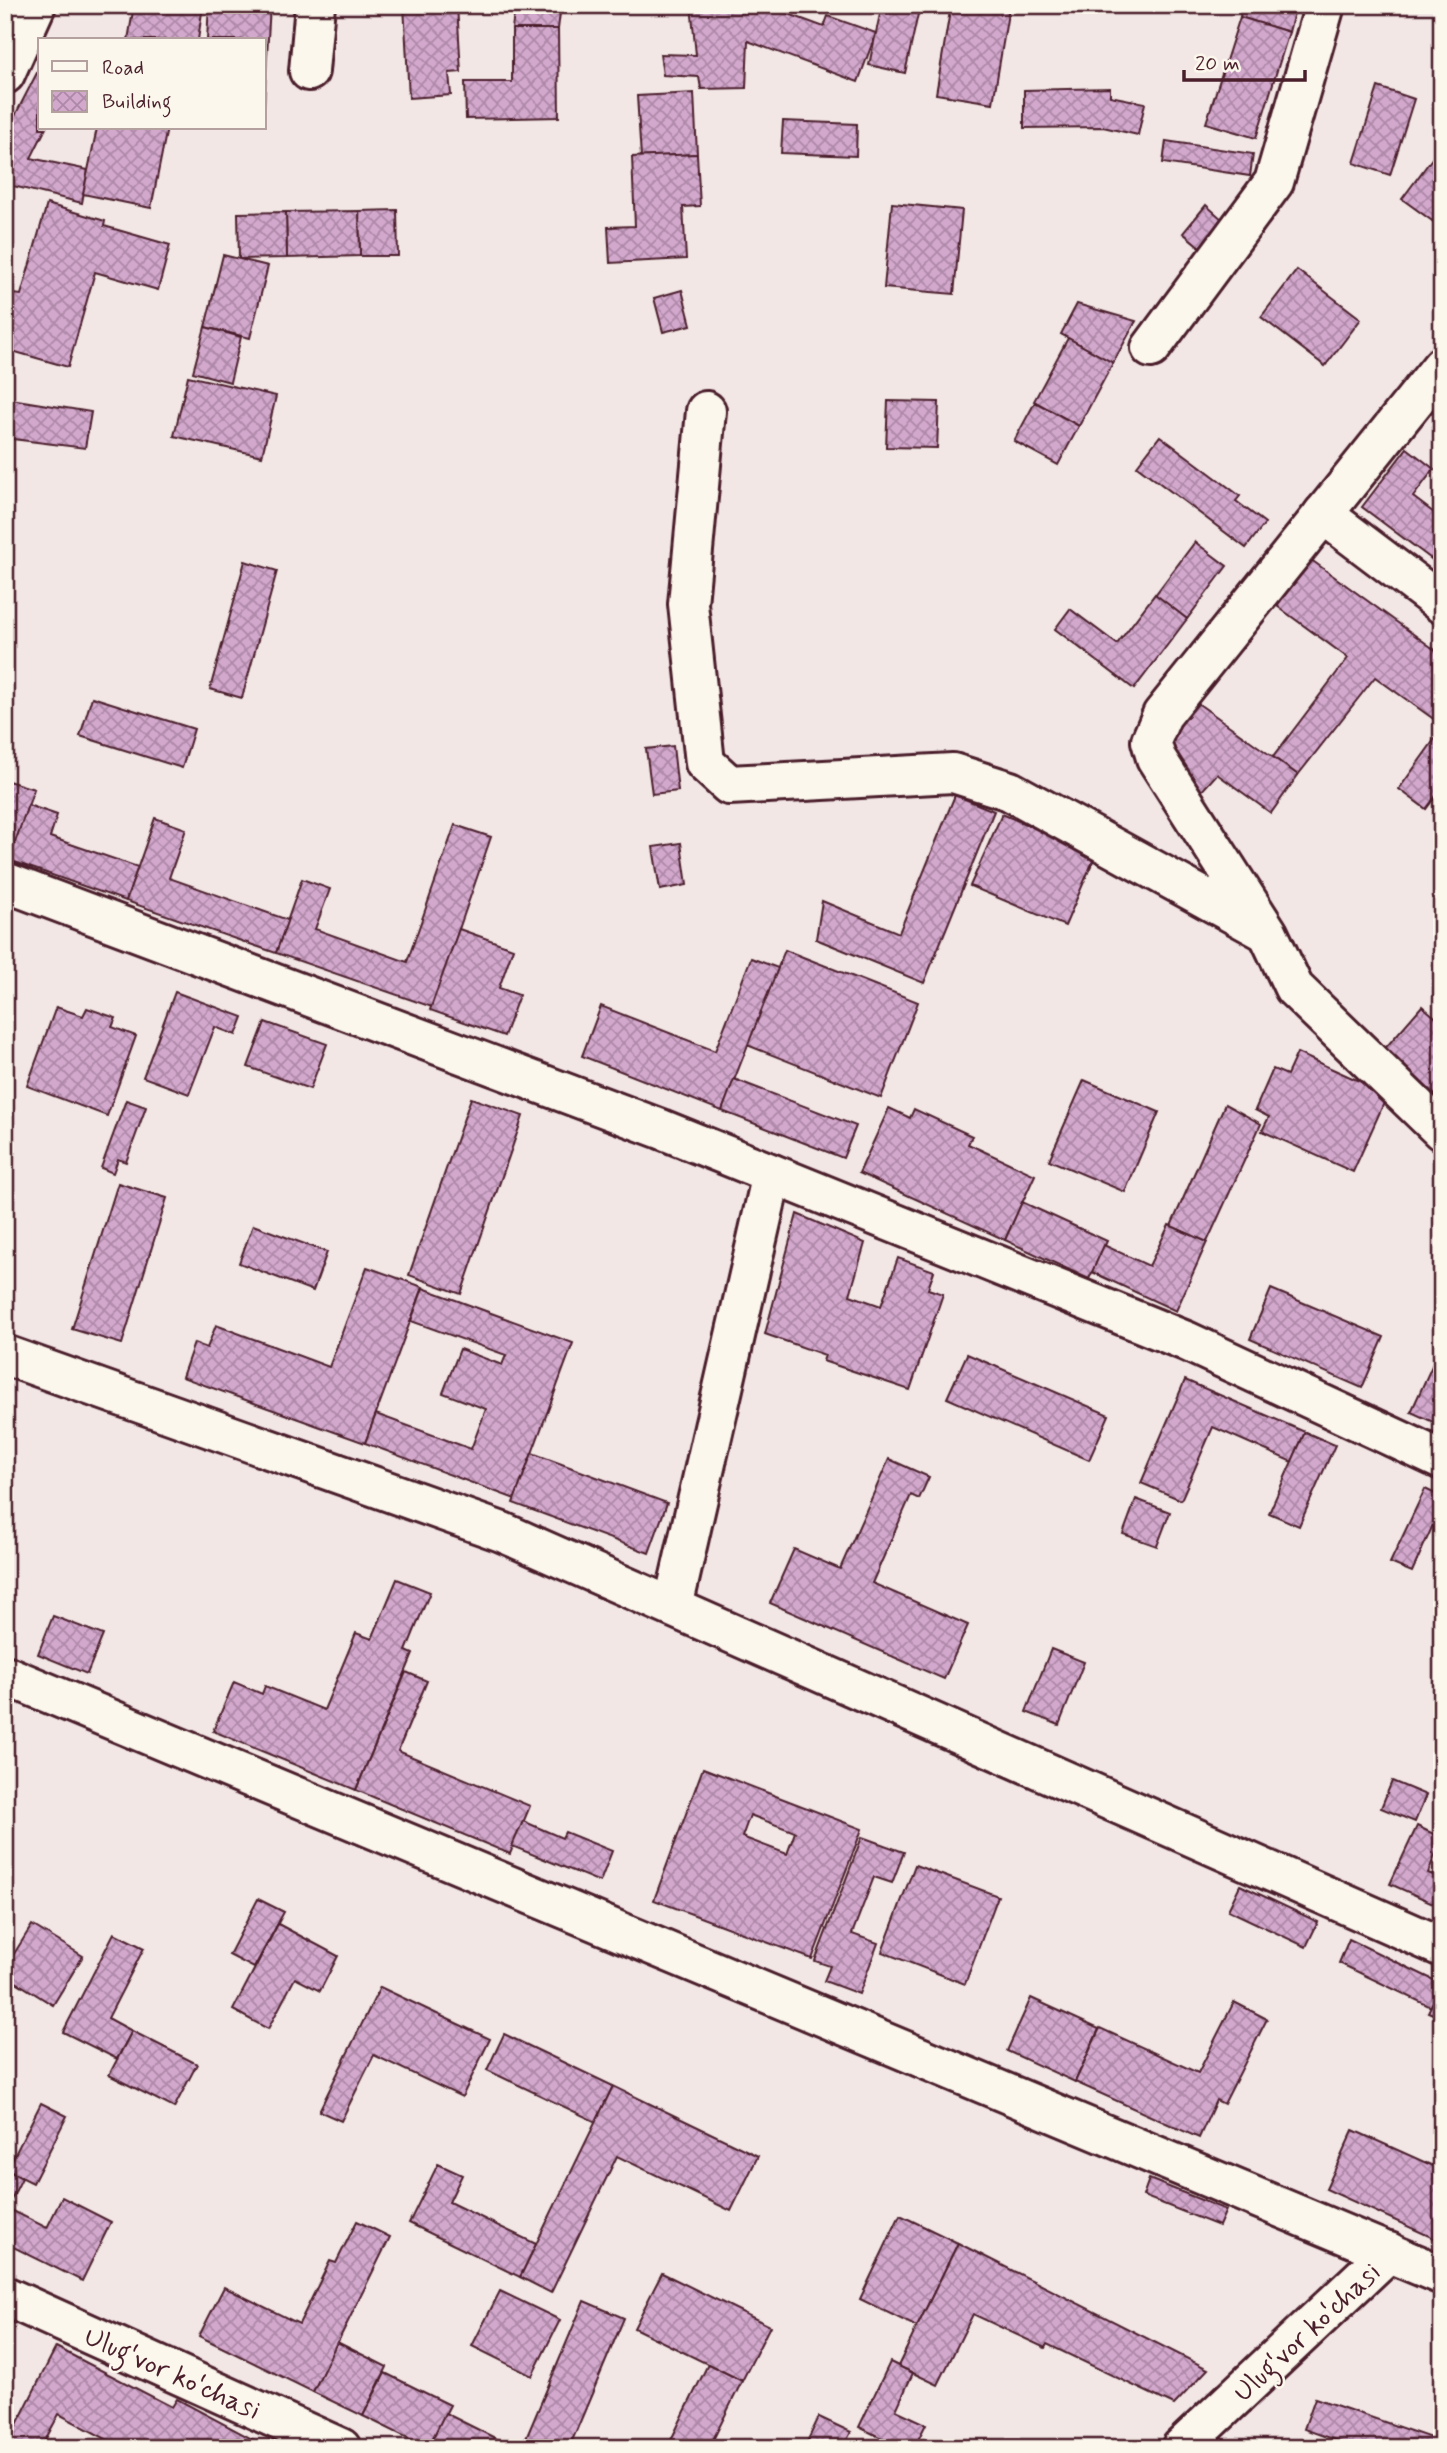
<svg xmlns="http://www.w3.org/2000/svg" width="1447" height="2453" viewBox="0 0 1447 2453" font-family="Mynerve,sans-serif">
	<defs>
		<pattern id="building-cross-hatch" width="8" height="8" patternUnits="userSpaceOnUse" patternTransform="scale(1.75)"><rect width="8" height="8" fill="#d3a8cd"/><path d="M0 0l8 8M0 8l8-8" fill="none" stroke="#ad88a7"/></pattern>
	</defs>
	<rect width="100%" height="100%" fill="#f3e7e6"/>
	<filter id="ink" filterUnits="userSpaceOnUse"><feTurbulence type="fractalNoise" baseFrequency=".0143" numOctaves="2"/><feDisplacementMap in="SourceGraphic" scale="14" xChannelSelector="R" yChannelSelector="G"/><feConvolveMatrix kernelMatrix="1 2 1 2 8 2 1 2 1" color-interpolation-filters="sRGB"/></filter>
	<g filter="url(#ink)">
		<!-- building -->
		<g fill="url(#building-cross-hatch)" stroke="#4a1f2b" stroke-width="2" fill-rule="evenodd">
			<polygon points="134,5 203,5 198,40 128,40"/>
			<polygon points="209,5 270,5 264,106 264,40 207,40"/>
			<polygon points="404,5 457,5 461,72 449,73 451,95 409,98"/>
			<polygon points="515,5 561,5 558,29 512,29"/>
			<polygon points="691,5 764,5 824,27 828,16 876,33 858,82 748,41 746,88 701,89 699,77 663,75 660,54 696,55"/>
			<polygon points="882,5 920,5 905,73 869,65"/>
			<polygon points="951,5 1009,7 993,103 936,94"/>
			<polygon points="1242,5 1296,5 1289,32 1240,17"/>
			<polygon points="1240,17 1289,32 1256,138 1206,123"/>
			<polygon points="512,29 558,29 559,117 466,119 465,82 512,82"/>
			<polygon points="40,67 40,128 46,128 31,158 88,170 82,203 5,184 5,135"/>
			<polygon points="1378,87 1414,99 1390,175 1354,163"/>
			<polygon points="1110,88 1110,96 1145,103 1138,135 1103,127 1024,128 1024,90"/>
			<polygon points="694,93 697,154 641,157 637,96"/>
			<polygon points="783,121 857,124 856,156 781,153"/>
			<polygon points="97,128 167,128 151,208 83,194"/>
			<polygon points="1166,141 1253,154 1250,176 1163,163"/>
			<polygon points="1442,145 1442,228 1402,199"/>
			<polygon points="697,154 700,206 683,207 686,259 610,263 608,227 635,226 632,157"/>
			<polygon points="892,203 962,210 954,294 884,288"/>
			<polygon points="47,204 105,221 104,226 170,245 158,290 95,272 68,367 5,349 5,325 14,294 21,295"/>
			<polygon points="1206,205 1223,220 1200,247 1183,233"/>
			<polygon points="397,210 398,256 360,256 359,211"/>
			<polygon points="359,211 360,256 287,258 286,212"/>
			<polygon points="286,212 287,258 239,259 238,213"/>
			<polygon points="223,255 268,266 250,338 205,327"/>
			<polygon points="1297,270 1361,319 1325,366 1261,317"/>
			<polygon points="682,290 691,325 663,332 654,298"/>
			<polygon points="1077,304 1136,321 1113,363 1061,334"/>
			<polygon points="205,327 241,337 230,382 193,372"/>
			<polygon points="1068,338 1113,363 1079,426 1034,401"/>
			<polygon points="188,376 276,396 262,456 174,436"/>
			<polygon points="5,398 91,412 85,448 5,438"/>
			<polygon points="888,401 939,402 937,448 886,447"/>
			<polygon points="1035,402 1079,426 1058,465 1014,441"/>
			<polygon points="1160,436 1240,496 1236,501 1265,523 1246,548 1137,466"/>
			<polygon points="1407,448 1434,469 1413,497 1442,519 1442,567 1362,507"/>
			<polygon points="1195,542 1227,566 1187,619 1155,595"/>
			<polygon points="1310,559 1442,655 1442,725 1375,677 1298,775 1273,757 1348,658 1277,606"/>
			<polygon points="245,561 277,571 242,698 210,689"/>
			<polygon points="1155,594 1187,619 1134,689 1055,629 1070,609 1117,644"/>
			<polygon points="92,697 194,729 182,768 80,736"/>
			<polygon points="1196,702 1298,775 1271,813 1217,774 1199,794 1162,748"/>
			<polygon points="1442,729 1442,788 1426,809 1399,789"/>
			<polygon points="673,746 678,791 652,794 646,749"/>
			<polygon points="5,780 34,789 9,860 5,858"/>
			<polygon points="955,795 994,811 924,983 816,939 822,901 899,933"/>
			<polygon points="28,805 57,815 50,837 138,867 126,901 9,860"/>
			<polygon points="1002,814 1096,854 1065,926 970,886"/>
			<polygon points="155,818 186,829 169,878 288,920 276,953 126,901"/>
			<polygon points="455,825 491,837 432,1007 276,953 302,879 330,889 315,929 407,962"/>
			<polygon points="681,843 687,885 660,890 653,847"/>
			<polygon points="459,929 513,948 499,988 519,995 504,1036 430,1010"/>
			<polygon points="785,950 918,1002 881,1098 747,1045"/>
			<polygon points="751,958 778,968 722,1111 582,1056 601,1006 715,1051"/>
			<polygon points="175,992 243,1017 236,1035 215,1027 189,1094 143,1077"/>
			<polygon points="1422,1006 1442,1023 1442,1093 1435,1101 1381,1053"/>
			<polygon points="56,1007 83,1016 87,1008 116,1018 112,1027 136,1036 107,1116 27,1086"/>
			<polygon points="265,1022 327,1044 310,1089 248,1067"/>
			<polygon points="1297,1053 1388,1094 1353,1172 1262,1131 1269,1117 1255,1110 1273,1069 1287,1075"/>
			<polygon points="734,1079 856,1126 843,1158 722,1111"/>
			<polygon points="1084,1080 1159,1112 1125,1192 1049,1160"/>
			<polygon points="471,1098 523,1116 461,1294 409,1275"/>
			<polygon points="126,1100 146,1107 126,1162 118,1159 113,1173 101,1168"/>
			<polygon points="1225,1104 1261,1124 1207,1242 1171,1226"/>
			<polygon points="889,1108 910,1118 914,1109 972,1136 968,1144 1035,1175 1005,1240 859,1173"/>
			<polygon points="118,1183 167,1198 122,1344 72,1329"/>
			<polygon points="1022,1202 1107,1241 1089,1279 1005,1240"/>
			<polygon points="797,1214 865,1243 850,1295 881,1306 898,1258 934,1271 928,1289 943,1294 910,1390 823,1361 825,1355 765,1334"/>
			<polygon points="253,1225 327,1252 313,1291 239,1263"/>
			<polygon points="1169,1225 1207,1242 1176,1311 1092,1272 1104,1245 1149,1266"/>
			<polygon points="367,1267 423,1287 365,1443 182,1377 194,1343 207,1348 216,1325 329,1367"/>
			<polygon points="423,1288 573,1343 515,1499 365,1443 376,1414 471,1449 486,1409 443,1393 460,1349 502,1365 506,1355 411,1321"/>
			<polygon points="1271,1289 1384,1337 1362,1388 1250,1339"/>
			<polygon points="967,1354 1109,1415 1089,1460 947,1398"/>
			<polygon points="1435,1359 1442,1362 1442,1426 1411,1412"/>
			<polygon points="1185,1380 1305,1432 1292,1462 1213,1427 1181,1500 1141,1483"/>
			<polygon points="1305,1432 1335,1445 1299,1526 1269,1513"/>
			<polygon points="532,1453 667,1503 649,1553 513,1503"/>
			<polygon points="889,1459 929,1477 919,1499 911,1495 872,1583 968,1625 944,1679 770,1603 794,1549 840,1569"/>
			<polygon points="1425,1489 1442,1497 1442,1529 1433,1525 1412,1572 1390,1563"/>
			<polygon points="1136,1499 1170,1512 1157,1546 1123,1534"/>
			<polygon points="397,1579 430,1592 406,1651 413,1654 356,1790 213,1731 234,1682 262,1694 265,1686 324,1710 356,1633 372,1639"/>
			<polygon points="53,1616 103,1635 87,1674 38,1654"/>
			<polygon points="1051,1649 1084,1662 1059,1725 1026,1712"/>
			<polygon points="406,1672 427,1681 398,1751 530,1806 510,1854 356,1790"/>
			<path d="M703,1768l159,61 -50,130 -158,-59zM750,1815l45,17 -8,22 -45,-17z"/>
			<polygon points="1392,1781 1426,1795 1415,1822 1381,1808"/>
			<polygon points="523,1821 562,1838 565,1832 612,1851 600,1882 512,1846"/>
			<polygon points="1417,1826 1442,1838 1428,1873 1442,1879 1442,1907 1390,1884"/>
			<polygon points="862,1837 904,1852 892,1883 874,1877 852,1934 878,1943 859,1994 824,1981 830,1966 815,1961"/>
			<polygon points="915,1865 998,1896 965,1984 882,1952"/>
			<polygon points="1240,1885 1318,1922 1306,1947 1228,1910"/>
			<polygon points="258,1899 284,1912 254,1968 229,1955"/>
			<polygon points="278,1924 338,1956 320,1991 295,1978 268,2029 233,2010"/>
			<polygon points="32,1925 83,1956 53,2005 5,1975 5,1968"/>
			<polygon points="114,1933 144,1948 108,2018 132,2031 117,2059 63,2032"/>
			<polygon points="1349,1939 1442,1984 1431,2007 1339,1963"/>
			<polygon points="1442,1983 1442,2018 1428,2012"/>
			<polygon points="380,1987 490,2039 462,2097 374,2055 341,2121 319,2111"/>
			<polygon points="1031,1998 1099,2029 1075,2082 1007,2051"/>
			<polygon points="1234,2002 1267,2019 1224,2104 1216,2100 1199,2138 1075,2082 1100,2028 1198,2073"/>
			<polygon points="132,2031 197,2064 174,2108 109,2075"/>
			<polygon points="504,2034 613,2086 596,2122 487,2070"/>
			<polygon points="613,2086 758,2156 731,2211 617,2156 551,2293 520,2277"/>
			<polygon points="41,2103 67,2116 33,2183 7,2170"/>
			<polygon points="1353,2130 1433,2166 1442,2147 1442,2242 1326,2189"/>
			<polygon points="438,2164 462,2175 449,2202 536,2244 520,2277 409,2223"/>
			<polygon points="7,2170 22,2178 7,2208 47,2228 62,2197 111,2222 82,2281 5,2243"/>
			<polygon points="1149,2179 1226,2210 1219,2226 1143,2196"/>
			<polygon points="900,2215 958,2243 917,2327 860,2299"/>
			<polygon points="357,2221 390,2237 313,2392 199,2336 224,2287 299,2324 330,2261 336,2263"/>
			<polygon points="958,2243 1208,2369 1174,2405 1047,2344 1045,2348 973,2314 938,2385 913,2373 898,2366"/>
			<polygon points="662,2273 770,2326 742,2381 634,2328"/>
			<polygon points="500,2291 560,2320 532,2376 472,2346"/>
			<polygon points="584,2301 624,2318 569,2448 522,2448"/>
			<polygon points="337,2342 387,2367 363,2416 313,2392"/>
			<polygon points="56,2347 172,2407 177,2399 265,2446 123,2448 59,2414 41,2448 5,2448"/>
			<polygon points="890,2362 913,2373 896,2410 926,2424 914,2448 902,2448 859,2427"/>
			<polygon points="708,2364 742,2381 709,2448 667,2448"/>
			<polygon points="385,2373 450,2405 428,2448 363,2416"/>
			<polygon points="1315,2398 1434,2439 1431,2448 1357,2448 1304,2429"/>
			<polygon points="445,2413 515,2448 428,2448"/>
			<polygon points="819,2417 851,2432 843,2448 804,2448"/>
		</g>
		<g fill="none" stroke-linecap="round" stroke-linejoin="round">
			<defs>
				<g id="minor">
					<polyline points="309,71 315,5"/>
					<polyline points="5,74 36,5"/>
					<polyline points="1151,348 1274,182 1325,5"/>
					<polyline points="1442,366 1162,715 1151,741 1156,758 1268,933 1294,988 1442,1131"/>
					<polyline points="706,411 688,604 705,763 729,785 953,773 1010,791 1263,930"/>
					<polyline points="1323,514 1442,604"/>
					<polyline points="5,882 661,1129 1186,1341 1442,1460"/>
					<polyline points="5,1355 502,1532 1442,1947"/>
					<polyline points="673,1607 772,1174"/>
					<polyline points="5,1675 1442,2275"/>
					<polyline points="5,2296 341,2448"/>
					<polyline points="1181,2448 1389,2252"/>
				</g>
			</defs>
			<!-- minor casing -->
			<use href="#minor" stroke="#4a1f2b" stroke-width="44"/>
			<!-- minor -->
			<use href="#minor" stroke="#fbf7ec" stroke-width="38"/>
		</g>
	</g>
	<g text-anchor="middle" stroke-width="5" stroke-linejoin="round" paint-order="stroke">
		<!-- street labels -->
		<g font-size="28" fill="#4a1f2b" stroke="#fbf7ec">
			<text transform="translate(1306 2331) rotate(-43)" y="10">Ulugʻvor koʻchasi</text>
			<text transform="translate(173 2372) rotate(24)" y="10">Ulugʻvor koʻchasi</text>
		</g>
	</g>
	<!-- margin -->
	<rect width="1447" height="2453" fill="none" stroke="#fbf7ec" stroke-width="28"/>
	<rect x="14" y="14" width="1419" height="2425" fill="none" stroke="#4a1f2b" stroke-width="2.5" filter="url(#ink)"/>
	<!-- legend -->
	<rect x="38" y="38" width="228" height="91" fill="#fbf7ec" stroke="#b4a19f" stroke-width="2"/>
	<rect x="52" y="61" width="35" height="10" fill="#fbf7ec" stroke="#b4a19f" stroke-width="2"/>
	<text x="102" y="74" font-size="21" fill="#4a1f2b">Road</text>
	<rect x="52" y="91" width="35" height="21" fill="url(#building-cross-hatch)" stroke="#b4a19f" stroke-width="2"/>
	<text x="102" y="108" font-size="21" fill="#4a1f2b">Building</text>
	<!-- scale -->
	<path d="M1184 70v10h121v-10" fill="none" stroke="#4a1f2b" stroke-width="3.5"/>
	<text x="1195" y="70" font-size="21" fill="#4a1f2b" stroke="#fbf7ec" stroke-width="5" paint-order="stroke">20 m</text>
</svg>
